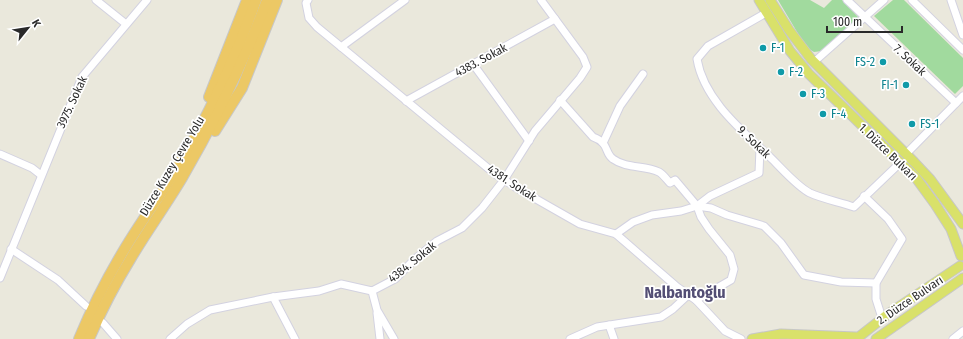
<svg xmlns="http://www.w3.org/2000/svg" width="963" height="339" viewBox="0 0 963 339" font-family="'Fira Sans Condensed',sans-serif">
	<rect width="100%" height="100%" fill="#eae8dc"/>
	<!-- green -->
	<g fill="#a1da9e">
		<polygon points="778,0 810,0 824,8 832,0 842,0 858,17 822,51 814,52 806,47"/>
		<polygon points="893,0 904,0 963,58 963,86 955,94 874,16"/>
	</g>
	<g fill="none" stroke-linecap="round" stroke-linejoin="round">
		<defs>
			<g id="minor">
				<polyline points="96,0 126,24"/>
				<polyline points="308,0 306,3 309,18 317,27 495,174 515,187 580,224 616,234 677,287 696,300 725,331 741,339"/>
				<polyline points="847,0 956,103"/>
				<polyline points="912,0 963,50"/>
				<polyline points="951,0 963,35"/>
				<path d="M766,13l-58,33 -11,13c7,42 47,73 76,101 10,10 25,27 37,33 13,6 30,9 44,14l46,-44"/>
				<polyline points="341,47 405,0"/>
				<polyline points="814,62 884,0"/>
				<polyline points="473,64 529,141"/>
				<path d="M560,100l33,37c17,6 11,16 20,22 14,10 31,6 46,13 4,2 8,8 11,11l5,-3 22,26 4,11 8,12 21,26 4,14 -3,11 -35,20"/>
				<polyline points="406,101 555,19"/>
				<polyline points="603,143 620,106 643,74"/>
				<polyline points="0,154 32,168 41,175"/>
				<polyline points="906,154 963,96"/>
				<polyline points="864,196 888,219 902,239 876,283 876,299 882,318"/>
				<polyline points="697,206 711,208 727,215 764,226 781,243 804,275 841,282 876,283"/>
				<polyline points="616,234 633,222 652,215 681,211 697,206 710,196 759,173 760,148"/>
				<polyline points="11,249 58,280 86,306"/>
				<polyline points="0,278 82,77 147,0"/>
				<polyline points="372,291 377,310 394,339"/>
				<polyline points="273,297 295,339"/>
				<polyline points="377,313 380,339"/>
				<polyline points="103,323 117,339"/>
				<polyline points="609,325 614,339"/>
				<polyline points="170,339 187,324 210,310 273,297 319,291 341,284 372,291 395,279 415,259 437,241 462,228 482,208 504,180 535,131 580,78 587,67 583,57 541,0"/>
				<polyline points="570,339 597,327 661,317 673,309 688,295"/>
				<polyline points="953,339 963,331"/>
			</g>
			<g id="major">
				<polyline points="759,0 790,51 809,74 916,178 935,204 951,229 961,256"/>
				<polyline points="770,0 789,30 811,59 914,162 930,179 963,224"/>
				<polyline points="860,336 888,314 960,266"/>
				<polyline points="752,339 781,334 856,337"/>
				<polyline points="876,339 963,278"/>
			</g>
			<g id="highway">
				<polyline points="209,97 247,0"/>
				<polyline points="215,131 242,88 277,0"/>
				<path d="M79,339c12,-29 26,-57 42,-84 16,-28 36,-55 53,-82 33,-54 61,-113 82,-173"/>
				<path d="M89,339c12,-28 26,-55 42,-81 16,-27 35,-53 51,-80 33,-57 62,-116 85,-178"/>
			</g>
		</defs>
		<!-- minor casing -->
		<use href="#minor" stroke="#d3d2e0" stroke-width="9"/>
		<!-- major casing -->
		<use href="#major" stroke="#c7c7c7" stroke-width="11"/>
		<!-- highway casing -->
		<use href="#highway" stroke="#c7c7c7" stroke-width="12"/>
		<!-- minor -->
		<use href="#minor" stroke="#fff" stroke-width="7"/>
		<!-- major -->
		<use href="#major" stroke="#d9e16a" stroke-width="9"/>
		<!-- highway -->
		<use href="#highway" stroke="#ecc865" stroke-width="10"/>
	</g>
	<!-- markers -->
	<g fill="#0f9aa8" stroke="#fff" stroke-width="1.5">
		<circle cx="763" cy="48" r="4"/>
		<circle cx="883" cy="62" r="4"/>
		<circle cx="781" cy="72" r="4"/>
		<circle cx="906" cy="85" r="4"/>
		<circle cx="803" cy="94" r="4"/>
		<circle cx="823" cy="114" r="4"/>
		<circle cx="912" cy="124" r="4"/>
	</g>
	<g text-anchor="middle" stroke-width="3.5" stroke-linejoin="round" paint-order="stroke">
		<!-- culture labels -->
		<g font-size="12" fill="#0d838f" stroke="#fff" text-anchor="start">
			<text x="771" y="52">F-1</text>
			<text x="875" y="66" text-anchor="end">FS-2</text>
			<text x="789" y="76">F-2</text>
			<text x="898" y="89" text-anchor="end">FI-1</text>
			<text x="811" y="98">F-3</text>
			<text x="831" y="118">F-4</text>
			<text x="920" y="128">FS-1</text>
		</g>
		<!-- street labels -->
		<g font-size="12" fill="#292929" stroke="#fff">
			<text transform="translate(481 60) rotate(-28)" y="4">4383. Sokak</text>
			<text transform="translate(910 60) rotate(43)" y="4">7. Sokak</text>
			<text transform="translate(72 102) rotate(-65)" y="4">3975. Sokak</text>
			<text transform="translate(754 142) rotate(44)" y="4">9. Sokak</text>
			<text transform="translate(888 152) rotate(44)" y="4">1. Düzce Bulvarı</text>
			<text transform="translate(172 166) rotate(-59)" y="4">Düzce Kuzey Çevre Yolu</text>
			<text transform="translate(512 183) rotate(33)" y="4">4381. Sokak</text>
			<text transform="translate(412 262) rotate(-39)" y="4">4384. Sokak</text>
			<text transform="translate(910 300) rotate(-34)" y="4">2. Düzce Bulvarı</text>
		</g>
		<!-- district labels -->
		<g font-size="16" font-weight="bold" fill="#534e74" stroke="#fff">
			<text x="685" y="298">Nalbantoğlu</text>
		</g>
	</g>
	<!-- north arrow -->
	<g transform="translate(28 28) rotate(60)" stroke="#ffffff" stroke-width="3" paint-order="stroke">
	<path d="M0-3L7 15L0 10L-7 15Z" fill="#292929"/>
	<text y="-6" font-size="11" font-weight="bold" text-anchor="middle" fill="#292929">K</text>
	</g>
	<!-- scale -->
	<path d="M827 26v6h75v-6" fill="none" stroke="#292929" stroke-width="2"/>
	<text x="833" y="26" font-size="12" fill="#292929" stroke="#ffffff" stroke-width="3" paint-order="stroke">100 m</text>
</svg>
